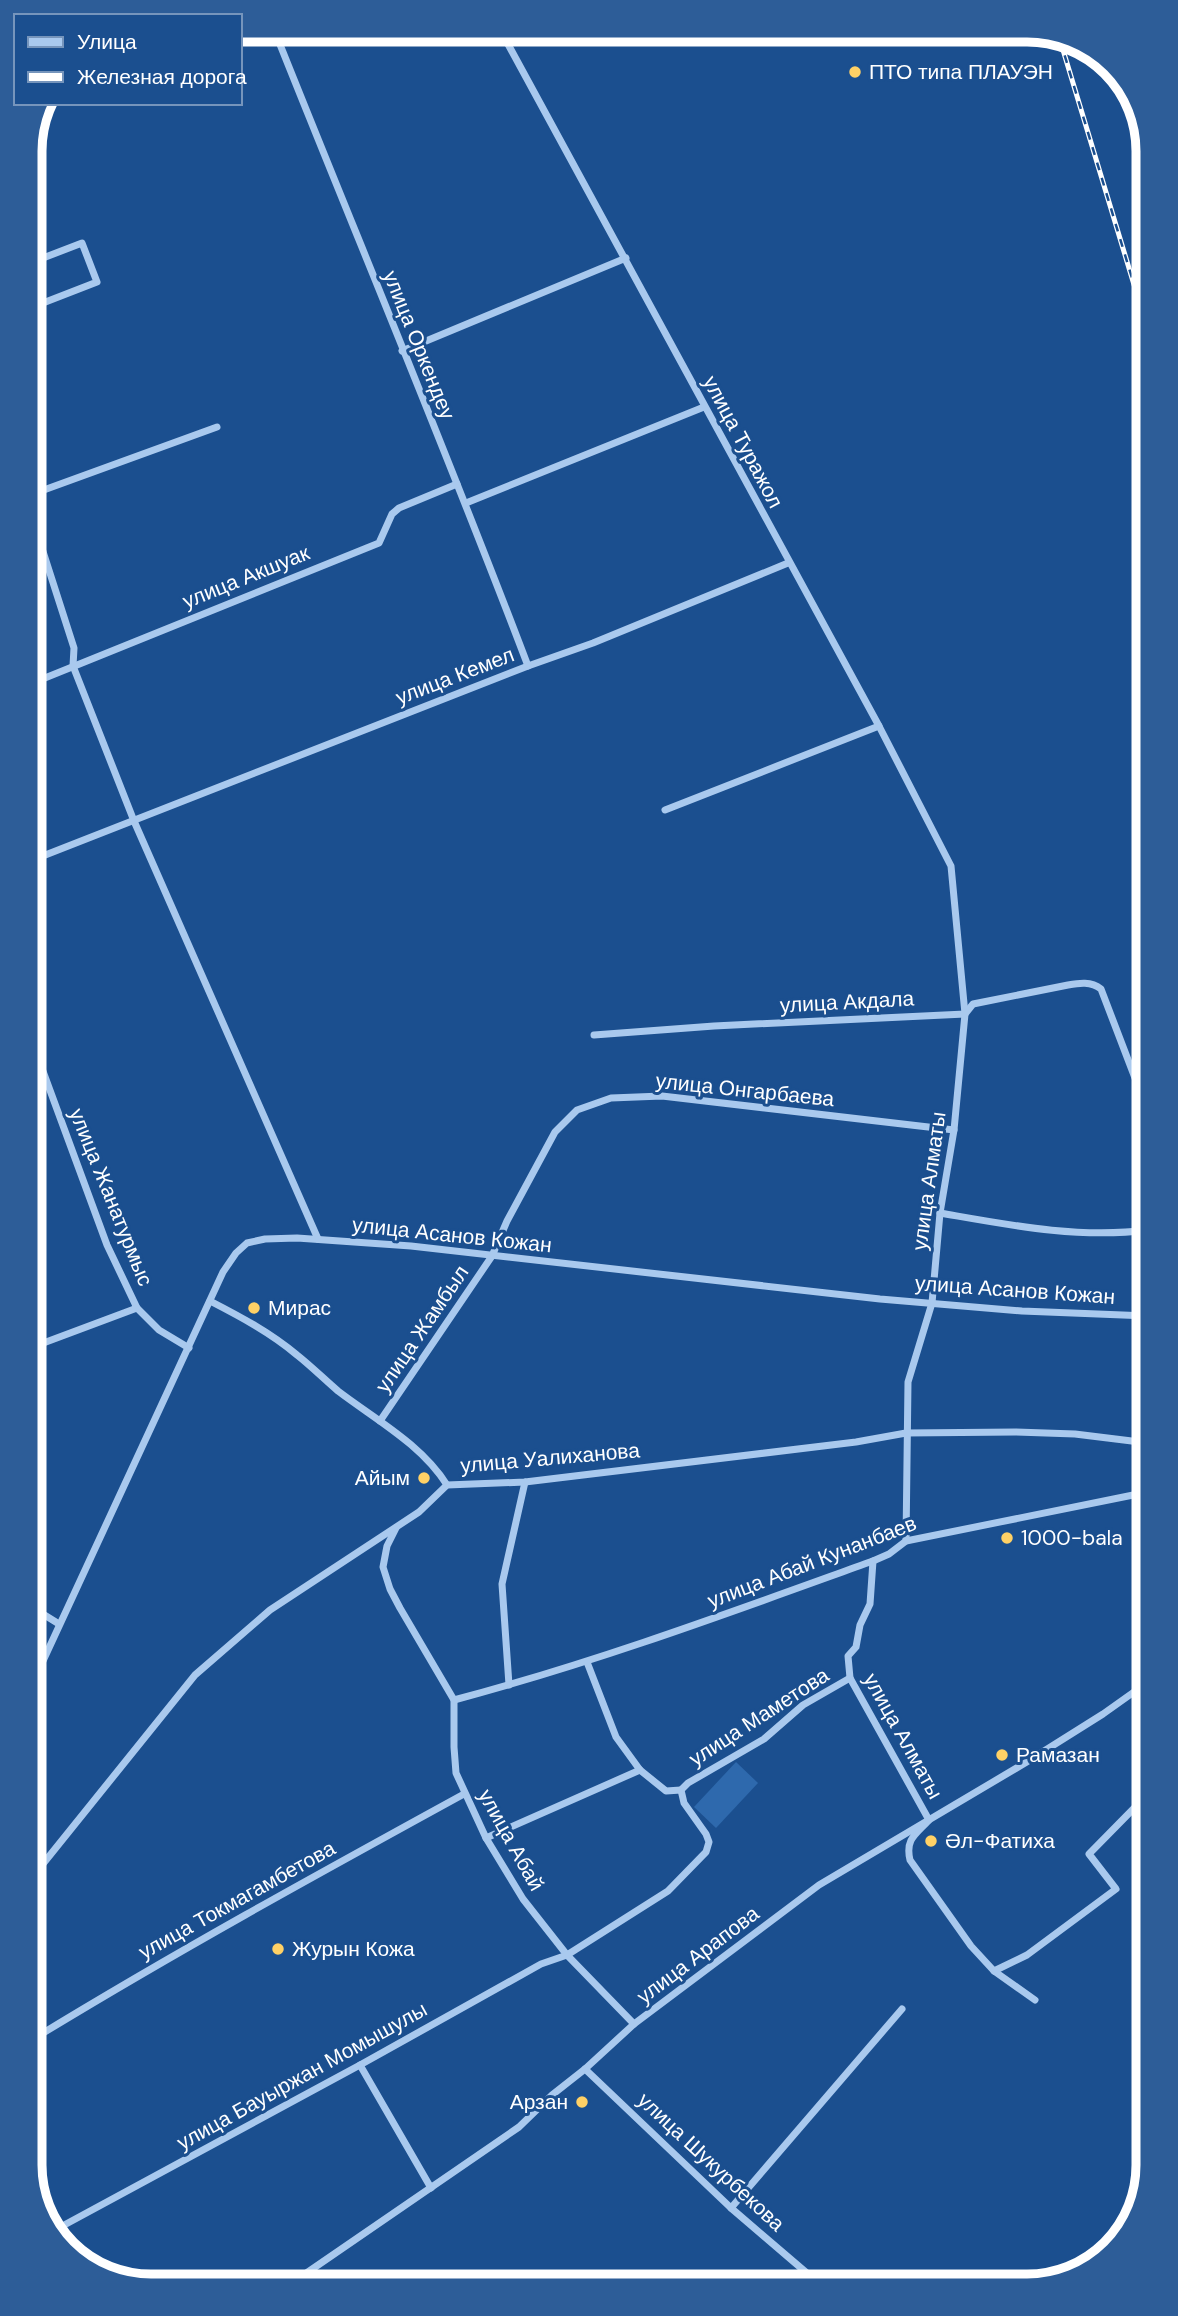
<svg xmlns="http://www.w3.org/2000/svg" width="1178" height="2316" viewBox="0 0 1178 2316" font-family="'DM Sans',sans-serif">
	<rect width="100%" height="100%" fill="#1b4f8f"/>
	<!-- green -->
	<polygon fill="#2e69ad" points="736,1762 758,1783 716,1828 694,1807"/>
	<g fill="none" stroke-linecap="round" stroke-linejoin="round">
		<!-- street -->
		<g stroke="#a9c9ee" stroke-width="7">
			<polyline points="503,35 879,726 951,866 965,1014 954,1130 940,1213 932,1303 908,1382 906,1541"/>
			<path d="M277,37c84,210 171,418 251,629"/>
			<polyline points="30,308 97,282 82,243 30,263"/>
			<polyline points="402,351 626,258"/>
			<polyline points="30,495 217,427"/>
			<polyline points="466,503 704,407"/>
			<polyline points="30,511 74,648 73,666 134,821 318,1239"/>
			<polyline points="30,684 379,543 392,514 399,508 457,484"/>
			<polyline points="665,810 879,726"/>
			<polyline points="30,861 528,666 593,643 788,563"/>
			<path d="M594,1035l120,-9 251,-12 8,-10 95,-19c11,-2 23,-4 33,4l47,123"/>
			<polyline points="30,1036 107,1245 137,1308 159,1330 189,1348"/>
			<path d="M940,1213c69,12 138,26 208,17"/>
			<path d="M210,1301c31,16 61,32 87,54 14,11 27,24 41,36 38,29 83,53 109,94"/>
			<polyline points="30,1348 137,1308"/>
			<polyline points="380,1421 492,1256 507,1221 555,1132 577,1110 611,1098 662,1096 954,1130"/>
			<polyline points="396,1528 387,1546 383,1567 390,1589 400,1608 454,1700 454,1747 456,1773 486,1838 523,1899 567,1955 634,2024"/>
			<path d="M873,1561l-3,43 -10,21 -4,22 -8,9 2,22 79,142c-13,14 -24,19 -19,40l61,86 23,25 41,29"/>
			<polyline points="30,1606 59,1624"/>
			<polyline points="587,1662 616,1737 640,1770 666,1791 681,1790"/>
			<polyline points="509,1685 502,1584 525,1482"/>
			<polyline points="30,1689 223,1272 236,1253 247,1243 265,1239 297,1238 411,1246 880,1299 1022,1311 1148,1316"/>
			<path d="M454,1700c143,-38 280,-89 419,-139l16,-7 17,-13 242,-49"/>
			<polyline points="486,1838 640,1770"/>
			<polyline points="30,1880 195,1675 270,1610 419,1512 447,1485 525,1482 856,1442 906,1433 1016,1432 1075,1434 1148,1443"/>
			<polyline points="994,1971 1027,1955 1116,1889 1089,1854 1145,1797"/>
			<path d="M30,2041c142,-87 288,-167 434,-247"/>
			<polyline points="360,2065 431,2188"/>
			<polyline points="585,2069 731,2208 815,2280"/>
			<polyline points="731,2208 902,2009"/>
			<polyline points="55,2230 360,2065 541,1964 567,1955 668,1891 706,1852 709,1842 706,1834 684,1803 681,1790 688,1783 764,1739 803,1705 850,1678"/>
			<polyline points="289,2285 519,2127 552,2095 585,2069 634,2024 819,1885 1025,1763 1103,1714 1148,1682"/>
		</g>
		<defs>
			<polyline id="rail" points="1060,40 1148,331"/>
		</defs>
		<!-- rail casing -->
		<use href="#rail" stroke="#fff" stroke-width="5"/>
		<!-- rail -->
		<use href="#rail" stroke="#1b4f8f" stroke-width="2.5" stroke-dasharray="8" stroke-linecap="butt"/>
	</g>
	<!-- markers -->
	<g fill="#ffd166" stroke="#1b4f8f" stroke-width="2.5">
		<circle cx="855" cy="72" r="7"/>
		<circle cx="254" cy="1308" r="7"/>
		<circle cx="424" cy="1478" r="7"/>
		<circle cx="1007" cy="1538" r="7"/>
		<circle cx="1002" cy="1755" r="7"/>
		<circle cx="931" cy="1841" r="7"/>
		<circle cx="278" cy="1949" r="7"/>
		<circle cx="582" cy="2102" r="7"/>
	</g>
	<g text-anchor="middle" stroke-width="6" stroke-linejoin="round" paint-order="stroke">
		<!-- poi labels -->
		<g font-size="21" fill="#fff" stroke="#1b4f8f" text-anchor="start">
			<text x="869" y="79">ПТО типа ПЛАУЭН</text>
			<text x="268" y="1315">Мирас</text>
			<text x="410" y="1485" text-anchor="end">Айым</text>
			<text x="1021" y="1545">1000-bala</text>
			<text x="1016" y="1762">Рамазан</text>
			<text x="945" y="1848">Әл-Фатиха</text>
			<text x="292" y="1956">Журын Кожа</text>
			<text x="568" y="2109" text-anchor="end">Арзан</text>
		</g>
		<!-- street labels -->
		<g font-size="21" fill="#fff" stroke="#1b4f8f">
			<text transform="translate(419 345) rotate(68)" y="7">улица Оркендеу</text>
			<text transform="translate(743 442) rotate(62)" y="7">улица Туражол</text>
			<text transform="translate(246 577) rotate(-22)" y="7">улица Акшуак</text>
			<text transform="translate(455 676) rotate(-21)" y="7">улица Кемел</text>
			<text transform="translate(847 1002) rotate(-3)" y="7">улица Акдала</text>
			<text transform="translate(745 1090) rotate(6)" y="7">улица Онгарбаева</text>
			<text transform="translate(929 1181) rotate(-82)" y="7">улица Алматы</text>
			<text transform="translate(111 1197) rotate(68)" y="7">улица Жанатурмыс</text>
			<text transform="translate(452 1235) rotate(6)" y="7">улица Асанов Кожан</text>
			<text transform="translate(1015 1290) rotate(4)" y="7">улица Асанов Кожан</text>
			<text transform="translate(422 1329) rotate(-56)" y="7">улица Жамбыл</text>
			<text transform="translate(550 1458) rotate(-5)" y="7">улица Уалиханова</text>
			<text transform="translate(812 1562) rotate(-21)" y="7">улица Абай Кунанбаев</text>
			<text transform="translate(759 1717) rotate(-33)" y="7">улица Маметова</text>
			<text transform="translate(903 1736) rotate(61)" y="7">улица Алматы</text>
			<text transform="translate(511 1840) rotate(61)" y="7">улица Абай</text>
			<text transform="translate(237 1900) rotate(-29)" y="7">улица Токмагамбетова</text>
			<text transform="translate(698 1955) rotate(-37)" y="7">улица Арапова</text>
			<text transform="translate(302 2076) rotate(-29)" y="7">улица Бауыржан Момышулы</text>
			<text transform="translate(711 2162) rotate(43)" y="7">улица Шукурбекова</text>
		</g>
	</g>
	<!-- crop -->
	<path d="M0 0H1178V2316H0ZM151 42H1027A109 109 0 0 1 1136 151V2165A109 109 0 0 1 1027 2274H151A109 109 0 0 1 42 2165V151A109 109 0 0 1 151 42Z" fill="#2d5d98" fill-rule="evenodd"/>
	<path fill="none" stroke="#fff" stroke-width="9" d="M151 42H1027A109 109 0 0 1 1136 151V2165A109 109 0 0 1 1027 2274H151A109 109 0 0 1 42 2165V151A109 109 0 0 1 151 42Z"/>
	<!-- legend -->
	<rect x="14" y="14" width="228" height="91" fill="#1b4f8f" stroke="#7695bc" stroke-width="2"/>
	<rect x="28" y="37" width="35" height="10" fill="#a9c9ee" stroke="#7695bc" stroke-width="2"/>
	<text x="77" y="49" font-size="21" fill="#ffffff">Улица</text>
	<rect x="28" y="72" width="35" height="10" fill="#ffffff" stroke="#7695bc" stroke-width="2"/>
	<text x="77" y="84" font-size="21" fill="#ffffff">Железная дорога</text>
</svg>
